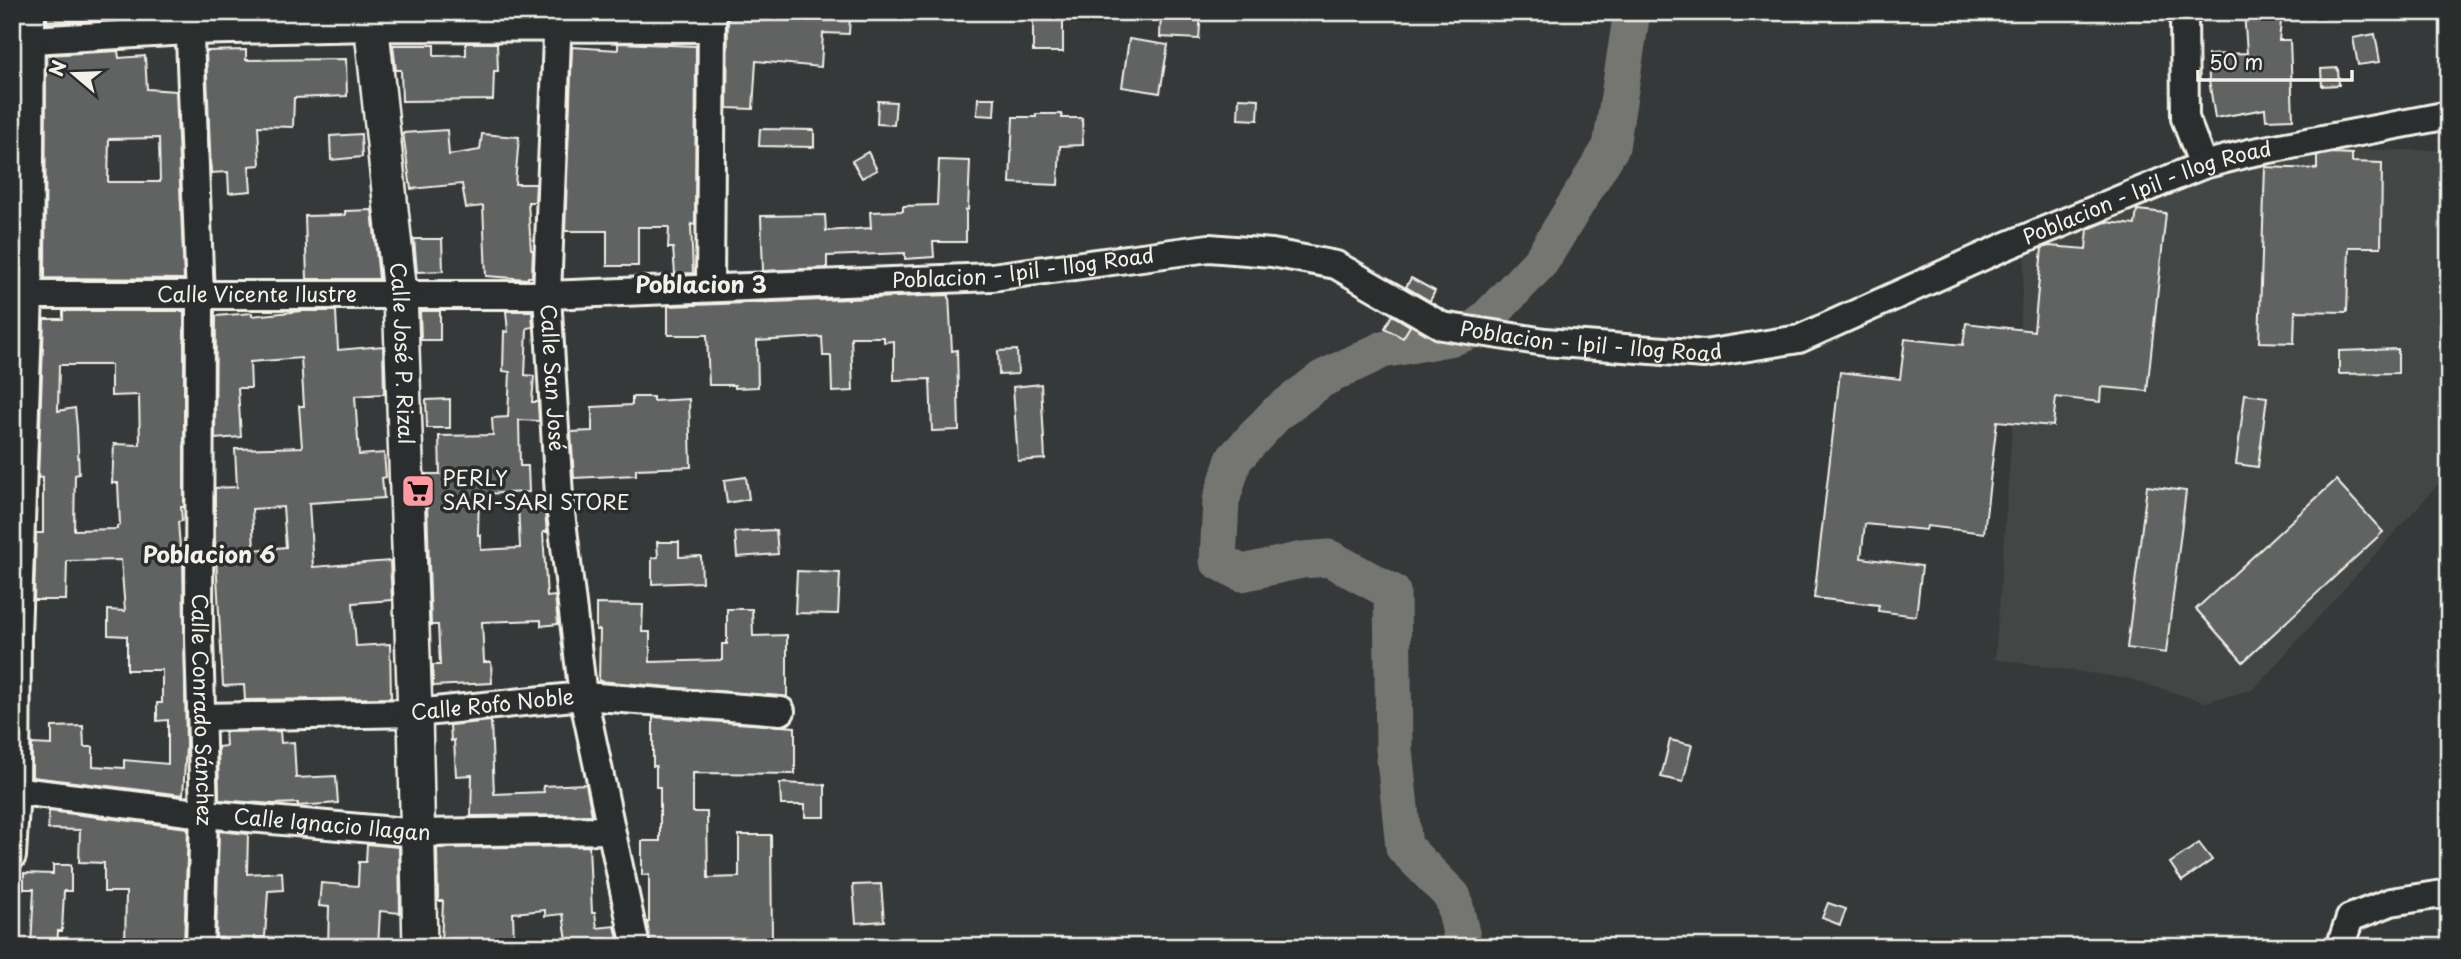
<svg xmlns="http://www.w3.org/2000/svg" width="2461" height="959" viewBox="0 0 2461 959" font-family="'Playpen Sans',sans-serif">
	<rect width="100%" height="100%" fill="#363939"/>
	<filter id="ink" filterUnits="userSpaceOnUse"><feTurbulence type="fractalNoise" baseFrequency=".0143" numOctaves="2"/><feDisplacementMap in="SourceGraphic" scale="14" xChannelSelector="R" yChannelSelector="G"/><feConvolveMatrix kernelMatrix="1 2 1 2 8 2 1 2 1" color-interpolation-filters="sRGB"/></filter>
	<g filter="url(#ink)">
		<!-- built -->
		<polygon fill="#434645" points="2298,150 2443,150 2449,166 2449,472 2254,689 2205,702 2130,679 1995,659 2026,243"/>
		<g fill="none" stroke-linecap="round" stroke-linejoin="round">
			<!-- river -->
			<polyline stroke="#757572" stroke-width="37" points="1464,947 1453,897 1404,847 1394,749 1392,592 1329,558 1302,560 1242,573 1218,561 1221,501 1234,459 1276,414 1322,379 1382,350 1453,337 1478,328 1541,261 1611,147 1632,12"/>
		</g>
		<!-- building -->
		<g fill="#616362" stroke="#f4f1e8" stroke-width="2" fill-rule="evenodd">
			<polygon points="12,12 15,12 14,203 12,203"/>
			<polygon points="47,12 91,12 91,21 47,23"/>
			<polygon points="728,12 768,12 768,16 810,14 850,17 849,34 823,33 821,67 756,61 753,109 727,108"/>
			<rect x="1033" y="12" width="30" height="40"/>
			<polygon points="1161,12 1201,12 1199,39 1160,37"/>
			<polygon points="2244,12 2282,12 2279,40 2290,40 2293,119 2266,120 2265,109 2215,118 2209,80 2208,55 2247,53"/>
			<polygon points="2375,34 2380,62 2358,65 2353,38"/>
			<polygon points="1129,39 1168,45 1160,93 1122,87"/>
			<polygon points="466,43 497,43 498,71 494,71 493,100 402,101 401,70 396,70 393,45 434,45 434,56 466,55"/>
			<polygon points="618,43 696,46 695,225 691,224 693,273 675,274 673,248 668,248 669,227 638,227 638,266 607,266 607,231 565,231 572,47 618,50"/>
			<polygon points="246,50 246,60 346,59 347,96 294,98 293,127 258,126 260,165 249,166 251,191 229,193 228,172 211,173 206,51"/>
			<path d="M118,51l1,7 26,-2 2,33 29,2 8,188 -139,-1 1,-223zM159,138l1,44h-52l1,-43z"/>
			<polygon points="2338,68 2339,85 2322,86 2321,69"/>
			<polygon points="978,98 995,98 994,116 977,115"/>
			<polygon points="1239,98 1259,99 1258,120 1238,119"/>
			<polygon points="878,101 896,102 894,125 877,124"/>
			<polygon points="1036,114 1062,114 1062,118 1082,118 1083,145 1060,146 1058,185 1010,183 1013,117 1036,117"/>
			<polygon points="760,129 814,130 814,147 759,146"/>
			<polygon points="447,130 449,155 480,150 482,134 519,137 515,184 536,184 535,202 528,202 531,250 533,250 532,277 528,277 528,279 486,276 483,206 466,208 462,184 411,189 403,133"/>
			<polygon points="361,134 362,157 331,160 330,136"/>
			<polygon points="868,152 877,170 862,178 852,161"/>
			<polygon points="2333,153 2352,154 2352,162 2382,163 2381,247 2349,247 2347,312 2295,311 2294,343 2259,342 2265,167 2317,169 2317,156"/>
			<polygon points="939,160 970,161 968,210 966,210 966,242 933,242 934,257 905,259 905,253 827,256 827,268 763,271 761,216 825,215 826,231 871,228 870,212 903,211 903,206 937,205"/>
			<polygon points="372,210 379,279 307,279 305,216 345,215 345,211"/>
			<polygon points="2137,210 2166,213 2147,391 2101,387 2100,402 2056,397 2053,426 1997,421 1984,533 1927,526 1926,530 1865,524 1861,558 1922,566 1916,616 1878,611 1879,605 1814,598 1840,372 1900,379 1905,339 1963,345 1966,323 2034,331 2042,248 2049,246 2086,249 2088,229 2106,222 2135,225"/>
			<polygon points="414,239 442,239 443,271 417,272"/>
			<polygon points="1411,278 1435,291 1430,301 1406,287"/>
			<polygon points="949,295 952,351 957,350 959,430 932,431 930,379 894,380 894,341 884,342 884,337 851,337 853,391 832,392 831,356 823,356 822,337 757,341 758,387 735,388 735,385 709,385 707,335 668,335 668,306"/>
			<path d="M63,311h121v196h-3l1,14 -4,1 3,37h2l3,188 -3,48 -151,-18v-33l20,1v-18l31,-1 1,21h9v19l31,2v-8l44,4v-44l-11,1v-18h5v-33h-35v-34l-19,-1v-25l17,1 -4,-51 -54,1 -1,39h-32l2,-67h7v-56l-5,1 6,-159h19zM59,365h52v31l28,-1 1,50 -26,-1 -2,39h6l2,42 -3,1v3l-43,1 1,-55 4,-1 -2,-47 -2,-19 -17,3z"/>
			<path d="M302,311h34l2,39 45,-4 1,48 -29,2 4,59 25,-2 2,24 -4,1 2,20 -75,5 4,64 77,-6 2,39 -39,3 3,43 34,-2 1,54 -146,2 -1,-15 -21,1 -8,-146v-52l22,-1 -2,-38 67,-2 -3,-41h5l-3,-48 -51,4 1,26h-13l3,49 -26,2 1,-123 36,-3v3zM283,507l3,40 -32,3 -2,-41z"/>
			<polygon points="420,311 440,311 440,340 421,340"/>
			<polygon points="506,311 532,311 533,327 527,328 525,375 534,376 532,402 538,402 539,421 519,420 520,466 528,466 529,492 479,494 478,535 481,535 481,550 520,548 518,503 544,502 547,532 543,532 547,597 555,596 558,624 541,626 541,620 482,622 484,662 491,662 492,683 433,686 433,665 440,665 438,625 431,625 426,474 440,474 439,436 493,435 492,418 508,417 510,372 503,371 504,331 508,332"/>
			<polygon points="1392,315 1410,326 1403,338 1385,328"/>
			<polygon points="2398,349 2398,373 2339,374 2339,351"/>
			<polygon points="1017,350 1018,374 999,375 998,351"/>
			<polygon points="1041,384 1045,459 1018,461 1013,387"/>
			<polygon points="2245,394 2267,397 2258,467 2236,464"/>
			<polygon points="632,397 653,397 653,401 689,399 691,467 636,469 636,475 574,478 571,432 592,431 592,407 632,405"/>
			<polygon points="450,399 450,428 427,428 426,400"/>
			<polygon points="746,477 749,499 727,503 724,480"/>
			<polygon points="2336,480 2383,532 2243,662 2196,609"/>
			<polygon points="2147,486 2186,491 2166,653 2127,648"/>
			<polygon points="776,530 778,554 737,557 735,532"/>
			<polygon points="657,542 679,542 679,557 701,556 702,582 652,584 652,558 658,557"/>
			<polygon points="797,571 840,573 838,614 795,613"/>
			<polygon points="596,604 643,605 642,632 650,632 650,662 722,660 722,644 727,644 727,609 752,609 753,636 787,635 787,697 599,681 600,630 596,630"/>
			<polygon points="653,717 795,727 795,774 693,773 693,812 707,812 708,878 739,877 739,835 771,835 772,939 712,939 712,942 683,944 684,947 651,947 647,922 649,922 649,875 642,875 642,841 660,841 660,787 656,787 656,766 653,766"/>
			<polygon points="491,721 494,794 544,792 543,786 586,784 592,815 471,816 472,775 456,776 454,740 451,741 450,725"/>
			<polygon points="280,731 281,743 294,742 296,778 336,776 338,803 298,806 298,803 274,804 219,800 218,747 226,746 225,732"/>
			<polygon points="1670,740 1692,745 1683,782 1661,777"/>
			<polygon points="780,783 825,785 825,817 805,817 805,805 781,805"/>
			<polygon points="49,811 188,828 184,947 125,947 126,892 104,892 104,863 79,862 80,830 48,829"/>
			<polygon points="219,831 248,834 247,874 282,872 283,890 268,891 265,937 255,937 254,947 221,947 222,938 216,938"/>
			<polygon points="2199,843 2212,860 2182,881 2170,863"/>
			<polygon points="367,844 399,847 400,913 380,911 378,947 328,947 329,907 319,906 321,883 358,886 359,862 366,862"/>
			<polygon points="589,846 592,913 595,913 597,928 615,926 620,947 568,947 563,914 545,916 545,910 513,913 514,943 441,944 443,901 438,901 437,848"/>
			<polygon points="53,865 71,865 71,891 64,891 62,931 58,931 57,947 31,947 34,889 24,889 24,873 53,874"/>
			<polygon points="881,884 884,921 856,923 853,885"/>
			<polygon points="1828,903 1846,909 1840,925 1822,918"/>
		</g>
		<g fill="none" stroke-linecap="round" stroke-linejoin="round">
			<defs>
				<g id="minor">
					<path id="s1" d="M189,12l11,284 -1,342 5,176 -4,133"/>
					<path id="s2" d="M558,12l-11,283 12,201 24,200 53,251"/>
					<polyline points="2184,12 2185,118 2203,165"/>
					<polyline points="32,40 188,31 373,27 711,28"/>
					<polyline points="710,288 712,13"/>
					<path id="s3" d="M12,295h535l445,-18 217,-29 63,5 64,12 106,61 103,16 159,12 95,-15 205,-92 199,-82 46,-12 200,-38"/>
					<path id="s4" d="M203,717l212,-4 168,-17 198,15"/>
					<path id="s5" d="M12,790l192,24 213,19 193,-3"/>
					<polyline points="12,856 16,789 17,636 29,295 31,12"/>
					<polyline points="2340,947 2350,918 2391,902 2449,893"/>
				</g>
				<g id="major">
					<path id="s6" d="M370,12l30,282 15,419 5,234"/>
				</g>
			</defs>
			<!-- minor casing -->
			<use href="#minor" stroke="#f4f1e8" stroke-width="32"/>
			<!-- major casing -->
			<use href="#major" stroke="#f4f1e8" stroke-width="38"/>
			<!-- minor -->
			<use href="#minor" stroke="#2a2d2e" stroke-width="26"/>
			<!-- major -->
			<use href="#major" stroke="#2a2d2e" stroke-width="33"/>
		</g>
	</g>
	<!-- icons -->
	<defs>
		<symbol id="supermarket-square" viewBox="-11 -11 22 22"><rect x="-9" y="-9" width="18" height="18" rx="4" fill="#ff9aa2" stroke="#2a2d2e"/><path d="M-6-5.5h2.5l.6 2H6L4.5 2H-2.5L-4.4-4H-6ZM-1.5 3.2a1.3 1.3 0 1 0 .1 0ZM3 3.2a1.3 1.3 0 1 0 .1 0Z" fill="#111"/></symbol>
	</defs>
	<g fill-rule="evenodd">
		<use href="#supermarket-square" x="399" y="472" width="38" height="38"/>
	</g>
	<g text-anchor="middle" stroke-width="7" stroke-linejoin="round" paint-order="stroke">
		<!-- street labels -->
		<g font-size="21" fill="#f4f1e8" stroke="#2a2d2e">
			<text dy="7" stroke="none"><textPath href="#s3" startOffset="2188">Poblacion - Ipil - Ilog Road</textPath></text>
			<text dy="7" stroke="none"><textPath href="#s3" startOffset="1012">Poblacion - Ipil - Ilog Road</textPath></text>
			<text dy="7" stroke="none"><textPath href="#s3" startOffset="245">Calle Vicente Ilustre</textPath></text>
			<text dy="7" stroke="none"><textPath href="#s3" startOffset="1600">Poblacion - Ipil - Ilog Road</textPath></text>
			<text dy="7" stroke="none"><textPath href="#s6" startOffset="343">Calle José P. Rizal</textPath></text>
			<text dy="7" stroke="none"><textPath href="#s2" startOffset="366">Calle San José</textPath></text>
			<text dy="7" stroke="none"><textPath href="#s4" startOffset="290">Calle Rofo Noble</textPath></text>
			<text dy="7" stroke="none"><textPath href="#s1" startOffset="698">Calle Conrado Sánchez</textPath></text>
			<text dy="7" stroke="none"><textPath href="#s5" startOffset="322">Calle Ignacio Ilagan</textPath></text>
		</g>
		<!-- poi labels -->
		<g font-size="21" fill="#f4f1e8" stroke="#2a2d2e" text-anchor="start">
			<text x="442" y="486">PERLY<tspan x="442" dy="24">SARI-SARI STORE</tspan></text>
		</g>
		<!-- neighbourhood labels -->
		<g font-size="23" font-weight="bold" fill="#f4f1e8" stroke="#2a2d2e">
			<text x="701" y="293">Poblacion 3</text>
			<text x="209" y="563">Poblacion 6</text>
		</g>
	</g>
	<!-- margin -->
	<rect width="2461" height="959" fill="none" stroke="#2a2d2e" stroke-width="42"/>
	<rect x="21" y="21" width="2419" height="917" fill="none" stroke="#f4f1e8" stroke-width="2.5" filter="url(#ink)"/>
	<!-- north arrow -->
	<g transform="translate(74 74) rotate(289)" stroke="#2a2d2e" stroke-width="5" paint-order="stroke">
	<path d="M0-5L12 26L0 18L-12 26Z" fill="#f4f1e8"/>
	<text y="-10" font-size="19" font-weight="bold" text-anchor="middle" fill="#f4f1e8">N</text>
	</g>
	<!-- scale -->
	<path d="M2198 70v10h154v-10" fill="none" stroke="#f4f1e8" stroke-width="3.5"/>
	<text x="2209" y="70" font-size="21" fill="#f4f1e8" stroke="#2a2d2e" stroke-width="5" paint-order="stroke">50 m</text>
</svg>
